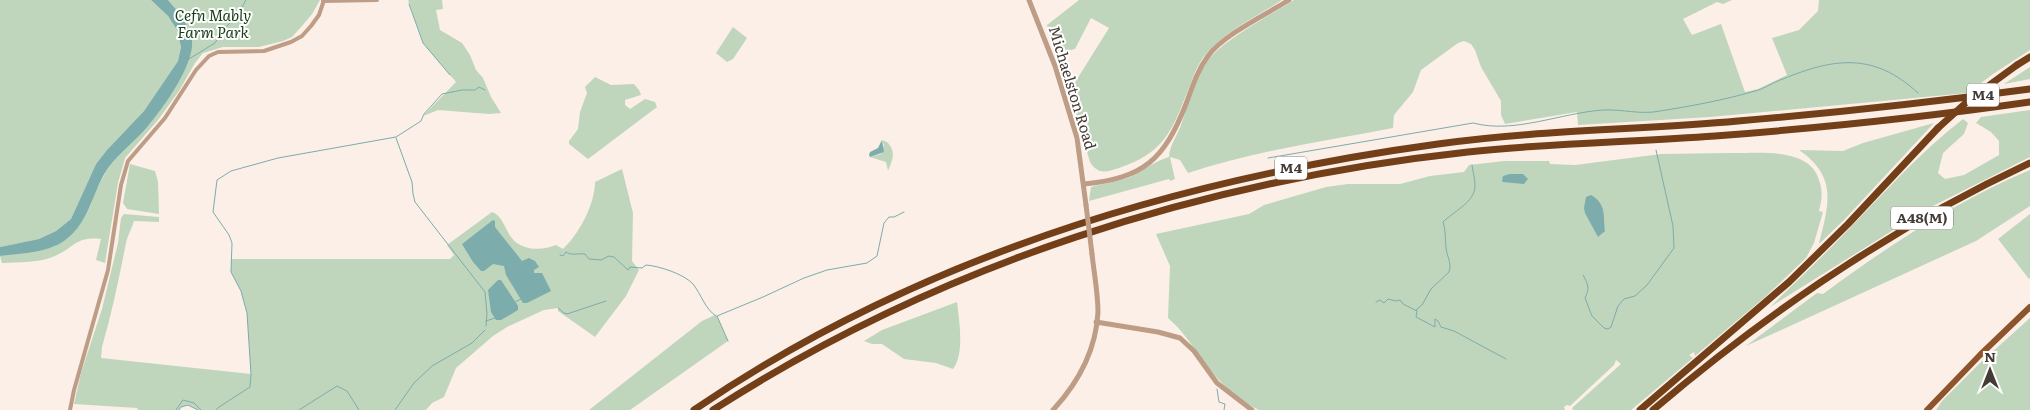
<svg xmlns="http://www.w3.org/2000/svg" width="2030" height="410" viewBox="0 0 2030 410" font-family="Literata,serif">
	<rect width="100%" height="100%" fill="#fcefe7"/>
	<!-- green -->
	<g fill="#bfd6bd">
		<polygon points="0,0 151,0 168,16 177,30 181,47 178,61 144,111 107,150 96,164 71,219 56,231 39,239 0,247"/>
		<path d="M168,0h152l-8,14 -10,12 -10,11 -9,4 -24,6h-36l-20,6 -8,10 -16,28 -21,29 -33,38 -7,25 -13,80 -9,-3 5,-21c-25,-3 -26,8 -46,17 -15,7 -36,6 -53,7l-2,-7 53,-9 15,-9 22,-32 6,-16 12,-22 15,-19 23,-22 46,-90 -8,-16z"/>
		<polygon points="408,0 442,0 443,9 436,10 440,30 462,43 470,55 476,70 483,78 491,97 501,113 489,114 438,110 423,116 456,82 423,43"/>
		<path d="M1079,0h203c-26,17 -58,32 -77,55 -8,10 -12,23 -17,35 -16,41 -24,63 -69,78 -13,4 -21,7 -29,-6l-21,-70 40,-64 -18,-10 -16,31 -20,4 -8,-28z"/>
		<path d="M1294,0h438l-9,4 -6,-2 -34,17 9,16 29,-11 24,68 13,-3 29,-14 -15,-37 27,-8 19,-19 1,-11h211v50l-37,24 -25,19 -258,24 -132,8 -1,-13 -72,12 -4,-9v-14l-20,-34 -6,-17 -4,-6 -7,-3 -6,2 -37,27 -8,22 -19,23 -1,13c-68,13 -138,23 -205,45l-8,-13 -10,-3 5,22 -5,2 -1,-2 -80,22 2,-14c13,-4 26,-5 39,-10 13,-6 25,-16 39,-20 0,-11 10,-24 13,-35 7,-20 13,-43 25,-60 13,-20 65,-48 87,-62z"/>
		<polygon points="733,27 747,38 733,59 727,62 716,53"/>
		<polygon points="2030,67 2030,79 2004,84"/>
		<polygon points="595,77 611,85 634,84 639,90 641,95 625,100 625,105 630,109 645,99 655,102 657,107 588,159 569,144 569,141 578,129 580,112 587,93 585,87"/>
		<path d="M2030,110v47l-103,52 -157,98c26,-25 52,-50 77,-76 38,-39 73,-79 116,-112l5,4 -4,11 -21,19 -5,20 7,6 19,-4 35,-20v-14l-8,-9 -15,-9 5,-6z"/>
		<path d="M1934,123l-90,97 -25,24c10,-40 19,-67 -20,-94l44,1 20,-8z"/>
		<path d="M882,140l5,2c10,10 5,19 1,29l-2,-9 -16,-5 11,-3 3,-9z"/>
		<path d="M1729,153c28,1 80,-7 90,27 4,12 3,19 0,31l4,1 -9,31 -8,15 -41,39 -70,59 -1,-4 -5,3 4,3 -62,52h-58l-1,-2 49,-44 -5,-4 -2,5 -44,41 -3,-1 -3,2 1,3h-306c-17,-8 -34,-22 -46,-37 -16,-18 -26,-39 -45,-55l2,-52 -14,-32 93,-20 15,-9 62,-18 22,-3h52l30,-8 34,-4 5,-7 35,-4h45l1,3 25,1 86,-11z"/>
		<polygon points="130,164 155,171 158,182 159,214 127,209 123,203"/>
		<path d="M622,169l11,44 -1,48 7,9 -13,26 -31,41 -37,-26v-3l-14,2 -37,17 -14,9 -37,32 -12,29 -12,6 -6,7h-228l-10,-5 -7,2 -2,3h-41l-1,-2 -63,-4 7,-31 21,-64 16,-66 3,-25 3,-4 35,3v5l-25,-1c-2,7 -7,16 -8,22 -7,35 -14,70 -24,104l-1,11 150,16 -4,-61 -6,-22 -10,-19v-13h219l4,-4 -7,-10 45,-33c10,3 13,17 19,25 10,14 31,14 45,8l7,4c16,-15 32,-45 32,-67z"/>
		<path d="M2030,170v36l-54,35 -230,105 71,-53 6,1c65,-48 133,-93 207,-124z"/>
		<polygon points="2030,214 2030,278 2029,279 1998,239"/>
		<path d="M957,302c2,18 8,52 -4,67l-17,-6 -32,-4 -22,-15h-10l-8,-3 18,-11z"/>
		<polygon points="715,315 717,316 728,341 630,410 589,410 702,321"/>
		<polygon points="2030,318 2030,410 1936,410 1942,401 1980,363"/>
	</g>
	<!-- water -->
	<g fill="#7cacac">
		<path d="M151,0h17c9,11 19,22 23,35 8,25 -28,73 -43,91 -13,15 -28,26 -40,42 -15,22 -18,51 -39,69 -17,16 -47,16 -69,19v-9l39,-8 17,-8 15,-12 25,-55 11,-14 37,-39 34,-50 3,-14 -4,-17 -9,-14z"/>
		<polygon points="882,140 884,152 870,157 869,155 870,152 878,148"/>
		<polygon points="1510,174 1523,174 1528,179 1524,184 1503,182 1502,181 1503,176"/>
		<path d="M1591,195c16,9 12,22 14,36l-7,6 -13,-24 -1,-5 2,-11z"/>
		<polygon points="493,220 495,221 495,227 522,261 529,258 535,261 539,267 534,270 534,273 542,273 551,291 527,303 523,303 506,275 504,266 493,264 484,271 481,271 473,262 462,244"/>
		<polygon points="498,280 501,280 518,306 518,310 501,320 496,320 491,312 488,290"/>
	</g>
	<g fill="none" stroke-linecap="round" stroke-linejoin="round">
		<!-- stream -->
		<g stroke="#7cacac" stroke-width="1">
			<polyline points="409,4 423,43 450,75"/>
			<polyline points="189,59 215,43 222,31 237,16 246,0"/>
			<polyline points="396,138 412,182 413,194 415,202 485,292 487,314 486,326"/>
			<path d="M1268,158l205,-35c42,11 87,-10 130,-13 19,-1 38,5 57,1 32,-5 64,-11 95,-20 9,-2 18,-9 28,-12 51,-21 91,-27 135,14"/>
			<path d="M560,255l3,1 3,-4c6,4 12,1 19,2l4,5 12,1 8,-4 5,1 14,13 2,-3 12,1 4,-3c13,1 38,9 47,19 8,10 12,25 23,32"/>
			<path d="M1583,275c5,9 7,13 2,23l7,18 12,12 4,1 3,-2 7,-21 6,-7 11,-3 12,-11 27,-37 -1,-22 -17,-76"/>
			<polyline points="515,302 521,299"/>
			<polyline points="1376,302 1380,300 1384,303 1388,299 1396,301 1400,300 1403,304 1417,311 1416,317 1435,327 1435,319 1438,321 1441,327 1454,331 1506,359"/>
			<polyline points="558,308 564,313 567,314 606,301"/>
			<path d="M1416,310l6,-5 9,-16 18,-17c3,-9 -2,-15 -3,-24 -1,-9 0,-17 -3,-26 10,-10 32,-20 32,-36 0,-7 -2,-14 -3,-21"/>
			<polyline points="486,321 495,318"/>
			<polyline points="728,341 717,316 763,297 804,278 827,270 867,263 877,256 884,223 889,217 894,217 904,212"/>
			<polyline points="1217,389 1219,402 1225,404 1224,410"/>
			<polyline points="176,410 183,400 194,403 201,410"/>
			<polyline points="179,410 181,407 188,405 198,410"/>
			<polyline points="216,410 219,407 250,387 251,374 247,313 241,291 231,272 232,243 229,235 213,212 217,180 231,171 278,158 396,137 421,121 424,114 442,94 462,90 475,90 479,87 485,90"/>
			<polyline points="299,410 337,386 347,391 359,410"/>
			<polyline points="395,410 414,383 432,366 472,343 485,330"/>
		</g>
		<!-- minor -->
		<g stroke="#be9d87" stroke-width="4">
			<polyline points="323,1 377,0"/>
			<polyline points="70,410 74,390 108,270 121,185 128,161 165,118 196,70 209,56 218,52 264,51 291,42 302,36 311,26 319,15 324,0"/>
		</g>
		<!-- tertiary -->
		<g stroke="#be9d87" stroke-width="5">
			<polyline points="1029,0 1055,66 1077,138 1086,205"/>
			<path d="M1084,184c60,-6 80,-24 102,-80 6,-16 11,-33 22,-48 15,-21 59,-42 81,-56"/>
			<polyline points="1096,322 1158,332 1180,338 1194,351 1217,383 1252,410"/>
			<path d="M1053,410c25,-27 43,-60 45,-98 0,-19 -4,-39 -6,-58"/>
		</g>
		<!-- primary -->
		<polyline stroke="#8e542b" stroke-width="6" points="1927,410 1980,355 2030,307"/>
		<!-- motorway -->
		<g stroke="#733f18" stroke-width="7">
			<polyline points="2017,65 2030,57"/>
			<path d="M694,410c221,-151 480,-230 744,-266 99,-14 200,-14 300,-23 97,-8 195,-19 292,-32"/>
			<path d="M713,410c227,-146 488,-229 755,-258 82,-9 165,-10 247,-16 105,-8 211,-19 315,-34"/>
			<polyline points="1640,410 1789,282 1848,224 1938,128"/>
			<path d="M1653,410c115,-98 240,-183 377,-247"/>
		</g>
		<!-- tertiary-bridge -->
		<polyline stroke="#be9d87" stroke-width="5" points="1086,205 1092,254"/>
		<!-- motorway-bridge -->
		<polyline stroke="#733f18" stroke-width="7" points="1938,128 1969,100 2017,65"/>
	</g>
	<g text-anchor="middle" stroke-width="4" stroke-linejoin="round" paint-order="stroke">
		<!-- shield labels -->
		<g fill="#fff" stroke="#7c7672" stroke-width="1">
			<rect x="1967" y="83.5" width="32" height="23" rx="4"/>
			<rect x="1275" y="156.5" width="32" height="23" rx="4"/>
			<rect x="1891" y="206.5" width="62" height="23" rx="4"/>
		</g>
		<g font-size="14" font-weight="bold" fill="#443b35">
			<text x="1983" y="100">M4</text>
			<text x="1291" y="173">M4</text>
			<text x="1922" y="223">A48(M)</text>
		</g>
		<!-- park labels -->
		<g font-size="15" font-style="italic" fill="#153c13" stroke="#fff">
			<text x="213" y="21">Cefn Mably<tspan x="213" dy="17">Farm Park</tspan></text>
		</g>
		<!-- street labels -->
		<g font-size="15" fill="#443b35" stroke="#fff">
			<text transform="translate(1072 88) rotate(73)" y="5">Michaelston Road</text>
		</g>
	</g>
	<!-- north arrow -->
	<g transform="translate(1990 370)" stroke="#ffffff" stroke-width="4" paint-order="stroke">
	<path d="M0-4L9 19L0 12L-9 19Z" fill="#443b35"/>
	<text y="-8" font-size="14" font-weight="bold" text-anchor="middle" fill="#443b35">N</text>
	</g>
</svg>
